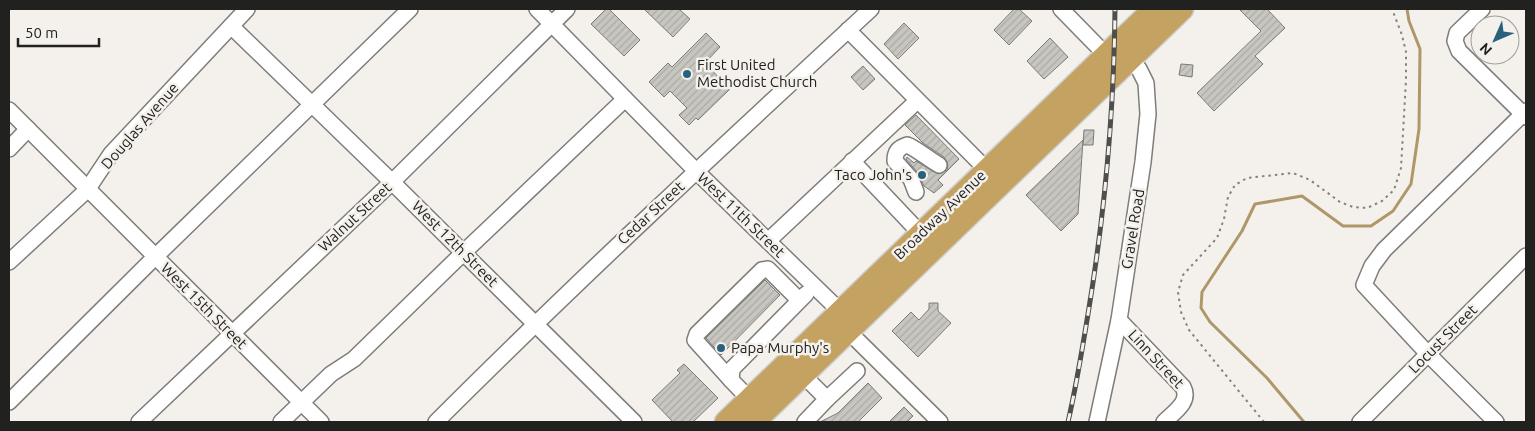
<svg xmlns="http://www.w3.org/2000/svg" width="1535" height="431" viewBox="0 0 1535 431" font-family="Ubuntu,sans-serif">
	<defs>
		<pattern id="building-hatch" width="6" height="6" patternUnits="userSpaceOnUse" patternTransform="scale(1.25)"><rect width="6" height="6" fill="#c8c6c1"/><path d="M-1 1l2-2M0 6l6-6M5 7l2-2" fill="none" stroke="#acaaa5"/></pattern>
	</defs>
	<rect width="100%" height="100%" fill="#f4f1ed"/>
	<g fill="none" stroke-linecap="round" stroke-linejoin="round">
		<!-- stream -->
		<polyline stroke="#b09769" stroke-width="3" points="1304,422 1267,378 1210,322 1201,308 1202,292 1242,231 1255,204 1302,196 1343,226 1371,226 1393,211 1411,184 1419,129 1420,49 1409,21 1407,9"/>
	</g>
	<!-- building -->
	<g fill="url(#building-hatch)" stroke="#7d7b77">
		<polygon points="606,9 609,9 640,40 624,56 591,24"/>
		<polygon points="644,9 679,9 690,19 673,37"/>
		<polygon points="1014,9 1019,9 1032,21 1009,45 994,30"/>
		<polygon points="1239,9 1267,9 1285,28 1255,56 1263,64 1214,111 1197,93 1261,31"/>
		<polygon points="904,23 919,38 898,59 884,44"/>
		<polygon points="706,33 720,47 705,63 730,89 698,120 696,118 689,125 679,115 687,108 670,91 664,97 649,82 668,63 672,67"/>
		<polygon points="1050,38 1068,57 1044,79 1027,61"/>
		<polygon points="1181,64 1193,65 1192,77 1179,75"/>
		<polygon points="863,66 875,79 863,90 851,77"/>
		<polygon points="916,115 959,159 938,180 943,185 934,193 924,186 918,173 906,159 907,157 914,163 916,161 938,174 947,170 948,165 944,157 923,143 905,125"/>
		<polygon points="1084,130 1094,130 1093,145 1083,145"/>
		<polygon points="1083,140 1078,214 1061,231 1026,195"/>
		<polygon points="765,280 780,295 721,355 706,338"/>
		<polygon points="929,303 938,303 938,311 951,323 918,357 892,331 911,312 919,320 929,309"/>
		<polygon points="684,364 718,398 693,422 673,422 652,400 680,373 677,370"/>
		<polygon points="868,383 882,398 858,422 820,422 838,413"/>
		<polygon points="904,407 913,416 907,422 889,422"/>
	</g>
	<g fill="none" stroke-linecap="round" stroke-linejoin="round">
		<defs>
			<g id="minor">
				<polyline points="537,9 696,171 841,312 849,332 940,422"/>
				<polyline points="1061,9 1106,55"/>
				<polyline points="1482,9 1457,33 1455,41 1459,51 1526,117"/>
				<polyline points="231,26 392,182 634,422"/>
				<polyline points="848,30 987,170"/>
				<polyline points="9,110 321,422"/>
				<polyline points="9,149 28,129"/>
				<polyline points="852,161 921,234"/>
				<path d="M916,192l-5,-13 -16,-18c0,-9 3,-13 12,-16 7,2 23,15 32,20"/>
				<polyline points="768,241 917,101"/>
				<polyline points="9,262 87,190 111,154 247,9"/>
				<path d="M1119,320l64,67c8,15 -9,25 -19,35"/>
				<polyline points="797,369 827,399 805,422"/>
				<polyline points="731,380 695,340 697,334 762,270 768,269 799,300"/>
				<polyline points="827,399 857,371"/>
				<polyline points="9,402 155,257 410,9"/>
				<polyline points="755,405 731,380 732,369 806,294"/>
				<polyline points="139,422 392,182 567,9"/>
				<polyline points="281,422 331,374 354,359 463,253 625,99"/>
				<path d="M436,422c141,-141 288,-277 435,-413"/>
				<polyline points="1097,422 1119,320 1143,162 1148,114 1146,83 1139,69 1126,52"/>
				<polyline points="1360,422 1526,256"/>
				<polyline points="1496,422 1428,354 1364,285 1372,266 1384,250 1526,111"/>
			</g>
			<g id="highway">
				<polyline points="726,422 1154,9"/>
				<polyline points="754,422 1182,9"/>
			</g>
		</defs>
		<!-- minor casing -->
		<use href="#minor" stroke="#7f7d79" stroke-width="18"/>
		<!-- highway casing -->
		<use href="#highway" stroke="#cecece" stroke-width="25"/>
		<!-- path -->
		<polyline stroke="#84827f" stroke-width="2" stroke-dasharray="2.5 4" stroke-linecap="butt" points="1264,422 1189,330 1181,312 1178,292 1183,275 1217,238 1224,219 1228,197 1235,185 1247,178 1293,173 1310,180 1340,202 1353,207 1367,208 1382,201 1394,190 1401,168 1406,80 1406,52 1402,35 1392,9"/>
		<!-- minor -->
		<use href="#minor" stroke="#fff" stroke-width="15"/>
		<!-- highway -->
		<use href="#highway" stroke="#c4a261" stroke-width="22"/>
		<defs>
			<path id="rail" d="M1068,422c8,-35 14,-71 20,-108 17,-102 26,-202 27,-305"/>
		</defs>
		<!-- rail casing -->
		<use href="#rail" stroke="#4e4e4b" stroke-width="5"/>
		<!-- rail -->
		<use href="#rail" stroke="#f4f1ed" stroke-width="3" stroke-dasharray="9" stroke-linecap="butt"/>
	</g>
	<!-- markers -->
	<g fill="#29607b" stroke="#f4f1ed" stroke-width="2">
		<circle cx="687" cy="74" r="5"/>
		<circle cx="922" cy="175" r="5"/>
		<circle cx="721" cy="348" r="5"/>
	</g>
	<g text-anchor="middle" stroke-width="5" stroke-linejoin="round" paint-order="stroke">
		<!-- poi labels -->
		<g font-size="15" fill="#21211f" stroke="#f4f1ed" text-anchor="start">
			<text x="697" y="70">First United<tspan x="697" dy="17">Methodist Church</tspan></text>
			<text x="912" y="180" text-anchor="end">Taco John's</text>
			<text x="731" y="353">Papa Murphy's</text>
		</g>
		<!-- street labels -->
		<g font-size="15" fill="#21211f" stroke="#f4f1ed">
			<text transform="translate(140 126) rotate(-49)" y="5">Douglas Avenue</text>
			<text transform="translate(651 213) rotate(-43)" y="5">Cedar Street</text>
			<text transform="translate(741 215) rotate(44)" y="5">West 11th Street</text>
			<text transform="translate(940 215) rotate(-44)" y="5">Broadway Avenue</text>
			<text transform="translate(355 217) rotate(-43)" y="5">Walnut Street</text>
			<text transform="translate(1133 229) rotate(-81)" y="5">Gravel Road</text>
			<text transform="translate(455 244) rotate(45)" y="5">West 12th Street</text>
			<text transform="translate(204 306) rotate(45)" y="5">West 15th Street</text>
			<text transform="translate(1443 339) rotate(-45)" y="5">Locust Street</text>
			<text transform="translate(1156 359) rotate(47)" y="5">Linn Street</text>
		</g>
	</g>
	<!-- border -->
	<rect width="1535" height="431" fill="none" stroke="#21211f" stroke-width="20"/>
	<!-- north arrow -->
	<g transform="translate(1495 40) rotate(225)"><circle r="24" fill="#f4f1ed" stroke="#a09e9b"/>
	<path d="M0-4L9 19L0 12L-9 19Z" fill="#29607b"/>
	<text y="-8" font-size="14" font-weight="bold" text-anchor="middle" fill="#21211f">N</text>
	</g>
	<!-- scale -->
	<path d="M18 38v8h81v-8" fill="none" stroke="#21211f" stroke-width="2.5"/>
	<text x="25" y="38" font-size="15" fill="#21211f" stroke="#f4f1ed" stroke-width="4" paint-order="stroke">50 m</text>
</svg>
